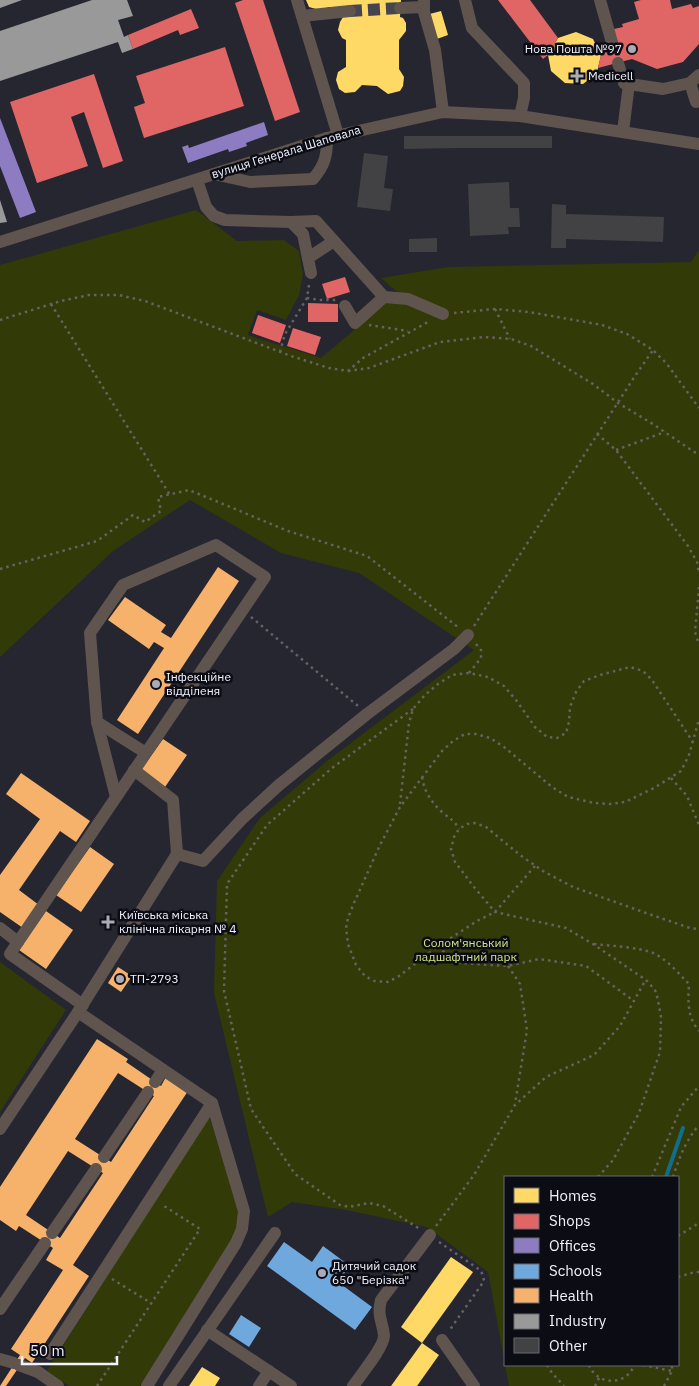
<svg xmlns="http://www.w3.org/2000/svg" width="699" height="1386" viewBox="0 0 699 1386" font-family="'IBM Plex Sans',sans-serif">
	<rect width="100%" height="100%" fill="#262631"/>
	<!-- green -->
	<g fill="#323a07">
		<polygon points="196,210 237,241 284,240 299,251 303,274 299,295 286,320 257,310 248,335 321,358 398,293 381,278 448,267 691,262 699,250 699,1386 509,1386 505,1365 678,1365 678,1177 505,1177 505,1364 488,1272 427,1227 346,1210 292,1202 268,1217 214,993 217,881 260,818 327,761 474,650 359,573 281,553 190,500 113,551 0,657 0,265"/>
		<polygon points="0,962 66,1010 0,1112"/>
		<polygon points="209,1116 239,1211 238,1228 230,1243 140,1386 69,1386 47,1371"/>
	</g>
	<!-- homes -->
	<g fill="#ffd966">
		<polygon points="306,0 401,0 400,17 403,18 406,23 406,31 399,40 399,69 404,77 403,86 400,91 388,94 377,86 362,85 355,92 345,93 339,89 336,80 338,72 346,67 346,40 342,38 338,30 340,22 349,7 329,7 324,9 316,9 309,7"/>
		<polygon points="441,11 448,35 434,40 426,15"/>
		<polygon points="576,32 593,39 601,55 598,68 597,73 583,84 565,83 551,71 548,55 558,38"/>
		<polygon points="451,1257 473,1272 422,1343 401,1327"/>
		<polygon points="422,1343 439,1355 417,1386 391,1386"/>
		<polygon points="202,1367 220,1378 215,1386 189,1386"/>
	</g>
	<!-- shops -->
	<g fill="#e06666">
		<polygon points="243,0 263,0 300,112 275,121 235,3"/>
		<polygon points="498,0 530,0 558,38 548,55 543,59"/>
		<polygon points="641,0 670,0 672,9 691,4 693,8 699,6 699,44 683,62 657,69 632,59 598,68 601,55 598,50 613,46 614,29 623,27 622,24 639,19 634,2"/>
		<polygon points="191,9 199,28 180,35 178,30 133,49 128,35"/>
		<polygon points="225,47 244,106 144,138 134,107 145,103 136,76"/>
		<polygon points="94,74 123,161 103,168 84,112 71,117 88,166 37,183 10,102"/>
		<polygon points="345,277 350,292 327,299 322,284"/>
		<polygon points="308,303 338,304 338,322 308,322"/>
		<polygon points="258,315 286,325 280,343 252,333"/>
		<polygon points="293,328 321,337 315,355 287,346"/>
	</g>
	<!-- offices -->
	<g fill="#8e7cc3">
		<polygon points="0,118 36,212 20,218 0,166"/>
		<polygon points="264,122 268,135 246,143 247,146 229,152 228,149 188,163 182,147 188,145 189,148"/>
	</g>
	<!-- schools -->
	<g fill="#6fa8dc">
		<polygon points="284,1242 312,1262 323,1246 350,1266 338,1282 372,1307 355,1330 267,1266"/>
		<polygon points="241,1315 261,1328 249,1347 229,1334"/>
	</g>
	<!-- health -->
	<g fill="#f6b26b" fill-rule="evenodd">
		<polygon points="218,567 239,581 138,734 117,720 164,648 154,642 149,649 108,620 125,597 166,625 161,632 171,638"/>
		<polygon points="163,739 187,755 165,787 141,770"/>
		<polygon points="21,773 90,821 76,842 60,831 19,890 39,905 23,928 0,912 0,875 40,819 6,794"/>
		<polygon points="90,847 114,864 81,912 56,895"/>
		<polygon points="46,911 73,930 46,969 19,950"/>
		<polygon points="118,967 132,976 121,992 108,983"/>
		<path d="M97,1039l31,20 -2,3 35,24 5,-9 22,14 -115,174 16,11 -57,87 -7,-5 -19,28h-6l20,-31 -9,-6 52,-79 -17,-10 7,-12 -34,-22 -3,5 -16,-11v-33zM118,1073l36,23 -43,66 -36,-23zM68,1151l35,22 -43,65 -34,-23z"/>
	</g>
	<!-- industry -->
	<g fill="#999">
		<polygon points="0,0 22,0 0,8"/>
		<polygon points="92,0 127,0 133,16 118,20 124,37 128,35 133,49 122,53 118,42 0,81 0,31"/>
		<polygon points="0,200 7,222 0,223"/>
	</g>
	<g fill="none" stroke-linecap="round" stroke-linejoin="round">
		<!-- stream -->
		<polyline stroke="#126d88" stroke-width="4" points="666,1177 683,1128"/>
	</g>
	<!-- building -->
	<g fill="#424143">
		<polygon points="404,136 552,136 552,148 458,148 404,149"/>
		<polygon points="364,153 388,156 384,188 393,189 390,211 357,207"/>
		<polygon points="509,182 510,208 519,208 520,227 508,227 509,234 470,236 468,184"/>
		<polygon points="552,204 566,205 566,214 664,217 663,242 566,239 566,248 551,248"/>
		<polygon points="437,238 437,252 409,252 409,239"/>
	</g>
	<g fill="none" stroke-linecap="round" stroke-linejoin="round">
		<!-- minor-tunnel -->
		<polyline stroke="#454550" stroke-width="12" stroke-dasharray="12 6" stroke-linecap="butt" points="350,11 400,8"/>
		<!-- path -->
		<g stroke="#67615f" stroke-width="2.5" stroke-dasharray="2.5 4" stroke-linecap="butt">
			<polyline points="309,285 307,298 319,300 336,300"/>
			<polyline points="51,304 170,495"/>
			<polyline points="495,309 510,339"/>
			<polyline points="454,313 495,309 529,312 602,325 627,334 653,350 667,364 699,408"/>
			<polyline points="0,320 61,301 89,295 119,295 145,301 291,356 329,368 348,371 363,358 428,322"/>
			<polyline points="369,325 408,331"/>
			<polyline points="280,352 285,334 307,298"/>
			<polyline points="348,371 369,368 440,342 484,337 511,339 531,346 593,384 618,403 653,424 694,452 699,453"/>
			<polyline points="597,434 616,450 688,546 697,562 699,573"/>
			<polyline points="616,450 665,432"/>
			<polyline points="0,569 97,541 133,515 145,522 161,511 158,497 189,490 288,531 367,556 459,628"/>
			<polyline points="699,587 695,632 699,645"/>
			<polyline points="251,617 358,706"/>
			<polyline points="474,626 633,379 653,350"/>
			<polyline points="469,673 481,658 481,650 476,644"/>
			<polyline points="413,709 332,768 267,825 227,884 224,991 251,1109 295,1174 340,1205 349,1207 369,1203 383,1206 420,1229"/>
			<path d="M422,777c2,14 9,25 20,35 7,6 13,9 17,17"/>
			<polyline points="671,778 687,796 699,825"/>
			<polyline points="400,804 409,723 413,709 425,695 438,684 452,675 469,673 488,677 504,686 516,700 535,727 547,737 557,738 566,733 569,722 570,707 576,692 584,681 600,675 630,667 643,671 652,680 693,742"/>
			<polyline points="535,866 495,912 477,921 437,947 399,976 388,982 374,981 365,976 356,965 348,944 346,928 348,918 354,903 380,845 400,807 442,751 453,741 465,734 476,734 490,738 504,747 552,787 568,797 594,803 610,804 625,802 654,788 681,771 689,755 699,719"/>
			<path d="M594,944c17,2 44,3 59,9 14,6 25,20 36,31 -1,17 -2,33 10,47"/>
			<polyline points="437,947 460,963 508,966 539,959 586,966 634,1001"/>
			<polyline points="508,966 520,984 527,1030 515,1104"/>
			<polyline points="598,1177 613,1160 639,1113 660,1052 661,1017 658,1000 655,990 646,980 593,944 566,928 495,912 474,887 455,862 451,849 454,837 459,829 467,824 475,823 486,827 520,855 543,871 573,887 646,913 690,928 699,929"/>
			<polyline points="652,1177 681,1107 699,1086"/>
			<path d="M673,1177c6,-19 13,-37 26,-52"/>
			<polyline points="436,1226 474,1175 515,1105 546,1077 594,1055 620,1026 645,981"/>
			<polyline points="678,1236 699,1223"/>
			<polyline points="439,1242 480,1270 483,1275 484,1281 449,1331"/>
			<polyline points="678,1277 695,1272 699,1272"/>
			<polyline points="112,1279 151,1303"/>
			<polyline points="547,1365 552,1373 564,1386"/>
			<path d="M589,1365c8,21 38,21 45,0"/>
			<polyline points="643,1365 672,1371"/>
			<polyline points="97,1386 200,1229 161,1204"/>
			<polyline points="595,1386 599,1378"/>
			<polyline points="664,1386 672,1371 672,1365"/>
		</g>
		<!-- minor -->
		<g stroke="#5f544e" stroke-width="12">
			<polyline points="297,0 338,135"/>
			<polyline points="424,0 424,12 435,50 443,112"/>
			<polyline points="465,0 472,28 524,83 524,98 520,116"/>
			<polyline points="600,0 613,46"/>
			<polyline points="400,8 424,7"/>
			<polyline points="302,16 350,11"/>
			<polyline points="618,63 624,83 629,84"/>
			<polyline points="690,83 696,102 699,101"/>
			<polyline points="623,131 629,84 663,89 690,83 699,75"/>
			<path d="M214,174l36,8 63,-3c12,-14 14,-23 14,-41"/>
			<polyline points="197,180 206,207 214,216 225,220 291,222 303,234 311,273"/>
			<polyline points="291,222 316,221 384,297 355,323 345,306"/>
			<polyline points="0,242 327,138 443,112 520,116 699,144"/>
			<polyline points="308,258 334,241"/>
			<polyline points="384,297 408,299 443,314"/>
			<polyline points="97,722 116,797"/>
			<polyline points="177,854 203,861 242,819 279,785 367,714 454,649 468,635"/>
			<polyline points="0,928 18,942 10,954 83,1005"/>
			<polyline points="18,942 146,753 97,722 90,633 123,585 216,545 265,577 146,753"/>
			<polyline points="78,1012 212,1103 244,1211 242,1229 236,1243 147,1386"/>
			<polyline points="155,1082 163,1070"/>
			<polyline points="0,1129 78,1012 177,854 173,800 134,770"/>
			<polyline points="104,1157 148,1092"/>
			<polyline points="52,1233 96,1169"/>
			<polyline points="0,1309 45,1243"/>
			<polyline points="207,1330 291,1386"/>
			<polyline points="442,1340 474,1386"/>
			<polyline points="50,1354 212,1103"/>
			<polyline points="0,1359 14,1363"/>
			<polyline points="19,1365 38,1372 58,1386"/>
			<polyline points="169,1386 275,1233"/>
			<polyline points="259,1386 269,1371"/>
			<path d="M353,1386c7,-10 32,-40 31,-51 -2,-15 -7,-19 -3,-35l49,-65"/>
		</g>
	</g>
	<!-- markers -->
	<g fill="#ababb6" stroke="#0c0c15" stroke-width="2">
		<circle cx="632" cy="49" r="5"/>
		<path d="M574.5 68.5h5v5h5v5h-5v5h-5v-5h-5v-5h5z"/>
		<circle cx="156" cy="684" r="5"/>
		<path d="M105.5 914.5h5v5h5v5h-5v5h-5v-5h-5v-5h5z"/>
		<circle cx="120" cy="979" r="5"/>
		<circle cx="322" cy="1273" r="5"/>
	</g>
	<g text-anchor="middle" stroke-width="5" stroke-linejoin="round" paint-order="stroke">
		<!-- poi labels -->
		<g font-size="12" fill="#f2f2fd" stroke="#0c0c15" text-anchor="start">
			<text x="622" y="53" text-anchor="end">Нова Пошта №97</text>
			<text x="588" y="80">Medicell</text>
			<text x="166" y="681">Інфекційне<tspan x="166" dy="14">відділеня</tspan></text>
			<text x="119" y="919">Київська міська<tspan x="119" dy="14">клінічна лікарня № 4</tspan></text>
			<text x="130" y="983">ТП-2793</text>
			<text x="332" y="1270">Дитячий садок<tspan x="332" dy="14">650 "Берізка"</tspan></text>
		</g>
		<!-- street labels -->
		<g font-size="12" fill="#f2f2fd" stroke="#0c0c15">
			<text transform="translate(286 152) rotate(-17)" y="4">вулиця Генерала Шаповала</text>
		</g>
		<!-- park labels -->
		<g font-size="12" fill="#d0e483" stroke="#0c0c15">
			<text x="466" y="947">Солом'янський<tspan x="466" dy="14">ладшафтний парк</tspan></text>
		</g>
	</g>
	<!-- legend -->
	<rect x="504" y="1176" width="175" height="190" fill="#0c0c15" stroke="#686872"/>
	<rect x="514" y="1188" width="25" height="15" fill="#ffd966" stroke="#686872"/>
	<text x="549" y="1201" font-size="15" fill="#f2f2fd">Homes</text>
	<rect x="514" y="1214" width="25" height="15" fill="#e06666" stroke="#686872"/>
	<text x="549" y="1226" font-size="15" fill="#f2f2fd">Shops</text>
	<rect x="514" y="1238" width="25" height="15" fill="#8e7cc3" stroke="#686872"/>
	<text x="549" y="1251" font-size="15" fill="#f2f2fd">Offices</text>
	<rect x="514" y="1264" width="25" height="15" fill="#6fa8dc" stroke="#686872"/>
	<text x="549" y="1276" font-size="15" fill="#f2f2fd">Schools</text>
	<rect x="514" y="1288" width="25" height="15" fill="#f6b26b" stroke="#686872"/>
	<text x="549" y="1301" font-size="15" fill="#f2f2fd">Health</text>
	<rect x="514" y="1314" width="25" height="15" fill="#999999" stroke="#686872"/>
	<text x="549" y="1326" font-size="15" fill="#f2f2fd">Industry</text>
	<rect x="514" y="1338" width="25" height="15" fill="#424143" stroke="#686872"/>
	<text x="549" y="1351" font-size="15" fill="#f2f2fd">Other</text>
	<!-- scale -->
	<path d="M22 1356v8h95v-8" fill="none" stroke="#f2f2fd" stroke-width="2.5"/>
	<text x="30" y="1356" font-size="15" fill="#f2f2fd" stroke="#0c0c15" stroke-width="4" paint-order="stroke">50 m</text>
</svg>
